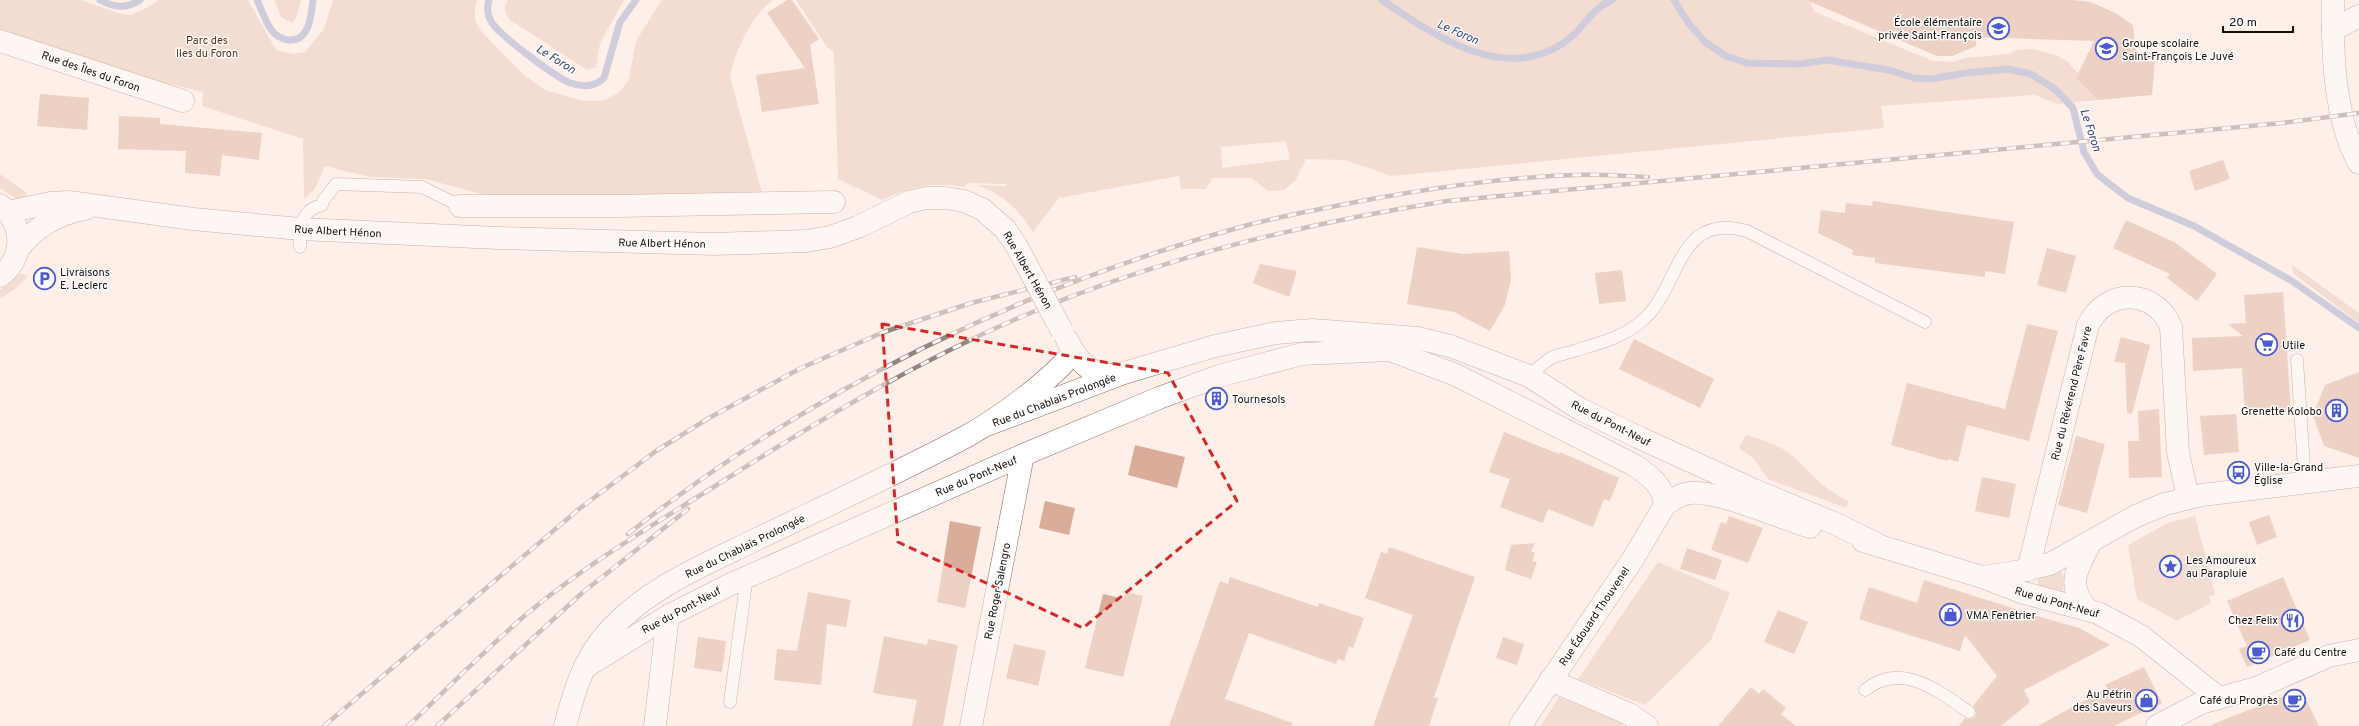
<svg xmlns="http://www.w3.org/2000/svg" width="2359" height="726" viewBox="0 0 2359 726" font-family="Overpass,sans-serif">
	<rect width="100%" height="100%" fill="#feefe9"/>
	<!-- green -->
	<g fill="#e6c7b9" fill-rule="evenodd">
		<path d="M0,0h80l38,13 12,2 11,-4 18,-11h89l28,50 18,4 11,-2 19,-23 9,-29h145l-3,7v13l6,11 42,43 22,16 39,11h17l18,-8 10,-14 7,-38 26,-41h111c-22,16 -38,51 -43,77l33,119h-275l-62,-17 -56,-2 -45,-11 -11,24 -10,9 -1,-60 -101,-33 1,-14 -146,-35 -57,-22z"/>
		<polygon points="274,0 301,0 296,18 292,23 282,18"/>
		<path d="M508,0h116l-24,43 -4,24 -9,3 -78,-51c-4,-7 -6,-12 -1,-19z"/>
		<path d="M796,0h1007l7,2 5,10 118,49 22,1 9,-4 45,-4 8,-4 17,-1 21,6 12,6 11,12 -2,5 22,22 -41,4 -22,-9 -154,11 3,22 -492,48 -47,-16 -39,-1 -11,22 -11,9 -16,1 -17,-13h-39l-6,11h-25l-2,-13 -120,22 -26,34c-13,-21 -32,-40 -57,-47l31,1 -1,-2 -39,-1 -3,4c-31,-6 -54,0 -82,13l-44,-21 -4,-127 -7,-5zM1286,141l4,18 -68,9 -1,-21z"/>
		<polygon points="0,174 27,193 24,198 16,199 0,188"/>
		<polygon points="2292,265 2359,313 2359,323 2293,273"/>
		<path d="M21,273l6,3c-6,10 -17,17 -27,22v-8z"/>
		<path d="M1746,435c17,5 34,10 48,22 18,17 31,34 55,44l-3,7 -78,-29 -14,-20 -15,-11z"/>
		<polygon points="2195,516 2215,594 2209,597 2211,603 2177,621 2137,599 2128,545 2168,523"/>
		<polygon points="1658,562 1730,593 1711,640 1645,705 1578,679"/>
		<polygon points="2059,569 2064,577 2063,593 2038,585 2038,576"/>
		<polygon points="1559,697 1617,721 1624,726 1541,726"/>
	</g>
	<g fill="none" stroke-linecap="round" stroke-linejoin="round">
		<!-- stream -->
		<g stroke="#98a2ca" stroke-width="7">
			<path d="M100,0c15,8 26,9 40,0"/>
			<path d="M257,0c5,10 9,25 17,33 4,4 9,6 14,7 22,2 23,-25 25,-40"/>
			<path d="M489,0c-3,7 -1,17 3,23 10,14 62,53 78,60 12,4 25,4 34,-5l16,-56 16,-22"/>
			<path d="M1382,0c50,34 119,83 180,44 20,-12 28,-35 50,-44"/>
			<polyline points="1674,0 1689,24 1705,42 1726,56 1747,63 1799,64 1827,60 1889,70 1914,78 1931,79 1966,73 2008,69 2031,74 2056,90 2073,108 2084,152 2097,174 2107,182 2128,198 2194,226 2292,281 2359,328"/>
		</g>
	</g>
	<!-- building -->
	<g fill="#d9ad99">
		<polygon points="787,0 792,0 819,39 810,45 819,104 762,112 756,75 805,68 767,13"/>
		<polygon points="1806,0 2072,0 2091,2 2117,14 2133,25 2137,62 2155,61 2152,95 2098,100 2076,78 2094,41 1976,37 1976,46 1952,56 1937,56"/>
		<polygon points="40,94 89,98 87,130 37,126"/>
		<polygon points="119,116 160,118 160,124 262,133 259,160 222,155 220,176 185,173 186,151 118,149"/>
		<polygon points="2223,160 2230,179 2195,191 2189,171"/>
		<polygon points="1873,201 2014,222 2005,274 1985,271 1985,277 1875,263 1875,258 1852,255 1853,250 1818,233 1821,210 1845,213 1846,203 1872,206"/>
		<polygon points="2126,220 2174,242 2217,274 2197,301 2167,278 2170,274 2113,248"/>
		<polygon points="1417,247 1463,254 1509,251 1511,280 1505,305 1490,331 1454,312 1407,304"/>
		<polygon points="2047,248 2076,256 2066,293 2037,285"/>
		<polygon points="1260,264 1297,271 1289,297 1253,283"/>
		<polygon points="1622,270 1626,301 1599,304 1595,273"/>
		<polygon points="2283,292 2291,411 2245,414 2242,368 2193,371 2192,338 2243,336 2228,324 2246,323 2244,295"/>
		<polygon points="2027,324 2058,331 2029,441 1967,425 1958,462 1948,459 1947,461 1891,445 1907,383 2005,409"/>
		<polygon points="2121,337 2150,345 2132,414 2127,413 2125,363 2114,362"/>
		<polygon points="1634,339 1714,379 1700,408 1619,369"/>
		<polygon points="2359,372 2359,458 2324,446 2313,415 2325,385"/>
		<polygon points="2159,409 2162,477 2129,478 2128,441 2139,441 2138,411"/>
		<polygon points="2236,414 2239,452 2204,455 2200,416"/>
		<polygon points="1504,432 1559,454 1560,452 1619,478 1610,501 1604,499 1593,527 1548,509 1543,523 1500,507 1510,479 1489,472"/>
		<polygon points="2076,436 2105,444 2087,513 2058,505"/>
		<polygon points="1135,445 1185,457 1177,488 1128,475"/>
		<polygon points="1982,477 2016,484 2009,518 1975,511"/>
		<polygon points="1045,501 1075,508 1069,535 1039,528"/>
		<polygon points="2269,515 2277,537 2257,545 2249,522"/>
		<polygon points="1729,516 1763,528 1748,563 1711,550 1721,522 1726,524"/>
		<polygon points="950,521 981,527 965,608 937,602"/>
		<polygon points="1535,543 1531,551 1535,553 1532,561 1537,562 1531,579 1505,570 1511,545"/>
		<polygon points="1389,547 1475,577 1434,697 1438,698 1429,726 1373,726 1413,615 1365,598 1381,552 1387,554"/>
		<polygon points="1687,548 1722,560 1715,580 1680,569"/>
		<polygon points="1230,577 1318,607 1319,603 1364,618 1353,648 1349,646 1344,661 1338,659 1336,664 1249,633 1225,699 1293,723 1292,726 1169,726 1220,581 1228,584"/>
		<polygon points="2283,577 2310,640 2247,667 2239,649 2247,646 2227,601"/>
		<polygon points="1924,580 2037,616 2079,628 2110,645 2024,690 2030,702 2001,726 1959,726 1965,718 1969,719 1975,717 1976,712 1973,706 1997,676 1965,635 1960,651 1859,619 1869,587 1917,603"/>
		<polygon points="808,592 851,600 846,627 827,624 821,685 774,680 777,649 797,651"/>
		<polygon points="1126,592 1143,596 1123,677 1085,668 1103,594 1124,599"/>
		<polygon points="1778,610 1808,622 1794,654 1764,642"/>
		<polygon points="884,636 927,645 928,639 958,645 943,726 912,726 917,700 873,693"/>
		<polygon points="698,637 726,641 722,672 694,668"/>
		<polygon points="1503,637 1524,644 1517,665 1496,658"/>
		<polygon points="1014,644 1046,651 1038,686 1006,678"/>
		<polygon points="2144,667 2162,703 2114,726 2038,726 2107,688 2105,685"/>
		<polygon points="1751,687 1759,694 1763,689 1786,708 1781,714 1796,726 1718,726"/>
		<polygon points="2301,689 2319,726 2211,726 2211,725"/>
	</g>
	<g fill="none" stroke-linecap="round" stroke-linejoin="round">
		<defs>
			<g id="lane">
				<path d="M300,247c0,-19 0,-37 22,-42l1,-4 13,-17 86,3 38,19"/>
				<polyline points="2297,360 2305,483"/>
				<path d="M1529,376c7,-6 15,-14 24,-19 7,-3 16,-4 24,-7 24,-7 50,-14 68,-32 36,-34 33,-107 102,-87l178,91"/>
				<path d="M1865,690c36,-29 72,0 104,22"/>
				<polyline points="730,702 747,576"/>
			</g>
			<g id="street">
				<polyline points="2333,30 2359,16"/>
				<polyline points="0,41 183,101"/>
				<polyline points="460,206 617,206 834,202"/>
				<path d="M2028,570l60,-245c18,-37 67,-37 83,2l7,125 10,46"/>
				<polyline points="584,668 668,616 729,585 1023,455 1159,398 1219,376 1302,354 1391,350"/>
				<polyline points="1550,680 1629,714 1647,726"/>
				<polyline points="655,726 668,616"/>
				<polyline points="971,726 1023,455"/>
			</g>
			<g id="secondary">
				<path d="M2333,0c-1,52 1,118 26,163"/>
				<path d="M0,205c24,19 25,53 0,71"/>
				<polyline points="8,212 50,203 69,202 193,219 300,229 498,238 714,244 806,241 830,237 858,227 909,202 926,198 946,198 964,201 982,209 1005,229 1016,245"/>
				<path d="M18,249c17,-22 39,-35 67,-40"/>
				<path d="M1067,340c11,22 25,38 52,34"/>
				<path d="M1366,341l90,34 178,90c15,10 30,21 31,40"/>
				<polyline points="984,426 1124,373 1215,346 1276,333 1312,330 1418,338 1450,346 1529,376 1580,409 1640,438 1754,490 1836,524 1877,544"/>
				<polyline points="1863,541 1982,577 2024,593 2098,613 2141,636 2219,698"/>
				<polyline points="1983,577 2016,572 2050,564 2136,516 2165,504 2202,495 2359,476"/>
				<path d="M2086,608c-21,-26 -7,-41 5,-67"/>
				<path d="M565,726c9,-34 18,-66 42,-93 40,-45 97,-68 150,-94 71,-34 143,-67 212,-104 31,-18 83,-55 104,-83"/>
				<path d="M1520,726l113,-167 32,-54c7,-5 15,-11 25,-12 28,-3 90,25 120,34"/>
				<polyline points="2157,726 2201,703 2256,688 2329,656 2359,650"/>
			</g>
		</defs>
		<!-- lane casing -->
		<use href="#lane" stroke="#88695c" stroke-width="13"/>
		<!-- street casing -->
		<use href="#street" stroke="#88695c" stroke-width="23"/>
		<!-- secondary casing -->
		<use href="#secondary" stroke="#88695c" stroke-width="23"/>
		<!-- lane -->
		<use href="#lane" stroke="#fff" stroke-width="12"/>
		<!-- street -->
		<use href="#street" stroke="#fff" stroke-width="22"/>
		<!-- secondary -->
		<use href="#secondary" stroke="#fff" stroke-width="22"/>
		<defs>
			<g id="rail">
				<path d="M628,534c182,-144 396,-248 620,-309 34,-9 69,-15 103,-22 74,-14 150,-26 225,-28 24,-1 48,1 72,2"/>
				<polyline points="324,726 579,509 656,451 709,418 801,368 884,332 971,303 1075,277"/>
				<path d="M408,726c40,-38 79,-78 121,-114 63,-52 134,-93 202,-136 95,-60 190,-116 292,-160 136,-58 279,-92 424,-115l835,-78 77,-10"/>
				<polyline points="437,726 582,593 688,509"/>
			</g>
		</defs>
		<!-- rail casing -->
		<use href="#rail" stroke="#948681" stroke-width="4.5"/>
		<!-- rail -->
		<use href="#rail" stroke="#fff" stroke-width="3" stroke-dasharray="9" stroke-linecap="butt"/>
		<defs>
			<polyline id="secondary-bridge" points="1016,245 1062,331"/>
		</defs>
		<!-- secondary-bridge casing -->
		<use href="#secondary-bridge" stroke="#88695c" stroke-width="23" stroke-linecap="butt"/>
		<!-- secondary-bridge -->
		<use href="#secondary-bridge" stroke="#fff" stroke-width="22"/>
	</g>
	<!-- marked area -->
	<path d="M0 0H2359V726H0ZM882,324l286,49 69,128 -154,127 -185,-86z" fill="#feefe9" fill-opacity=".55" fill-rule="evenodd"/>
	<path fill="none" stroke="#d62828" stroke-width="3" stroke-dasharray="8 5" stroke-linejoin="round" d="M882,324l286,49 69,128 -154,127 -185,-86z"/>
	<!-- icons -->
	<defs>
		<symbol id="school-ring" viewBox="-11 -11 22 22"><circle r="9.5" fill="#fff" stroke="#4d5ad0" stroke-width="1.5"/><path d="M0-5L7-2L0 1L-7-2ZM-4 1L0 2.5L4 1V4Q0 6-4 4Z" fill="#4d5ad0"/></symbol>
		<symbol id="parking-ring" viewBox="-11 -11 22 22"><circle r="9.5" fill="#fff" stroke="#4d5ad0" stroke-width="1.5"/><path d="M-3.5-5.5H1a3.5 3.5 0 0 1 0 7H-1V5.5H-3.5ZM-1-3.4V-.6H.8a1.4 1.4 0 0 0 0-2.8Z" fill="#4d5ad0"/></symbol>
		<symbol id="supermarket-ring" viewBox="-11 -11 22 22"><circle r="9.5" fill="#fff" stroke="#4d5ad0" stroke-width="1.5"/><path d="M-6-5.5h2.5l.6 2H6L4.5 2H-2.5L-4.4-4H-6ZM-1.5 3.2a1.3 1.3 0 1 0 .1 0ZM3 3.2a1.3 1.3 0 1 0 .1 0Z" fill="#4d5ad0"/></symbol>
		<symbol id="building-ring" viewBox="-11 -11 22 22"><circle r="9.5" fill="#fff" stroke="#4d5ad0" stroke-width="1.5"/><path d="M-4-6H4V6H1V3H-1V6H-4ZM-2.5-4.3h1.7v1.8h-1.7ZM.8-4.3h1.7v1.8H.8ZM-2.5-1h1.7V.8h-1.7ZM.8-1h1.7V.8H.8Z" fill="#4d5ad0"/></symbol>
		<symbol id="bus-ring" viewBox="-11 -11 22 22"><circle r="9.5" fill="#fff" stroke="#4d5ad0" stroke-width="1.5"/><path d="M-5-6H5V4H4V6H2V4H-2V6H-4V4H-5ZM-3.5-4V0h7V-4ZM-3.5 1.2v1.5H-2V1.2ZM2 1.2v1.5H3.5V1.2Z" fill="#4d5ad0"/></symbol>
		<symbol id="sight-ring" viewBox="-11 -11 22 22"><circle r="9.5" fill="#fff" stroke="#4d5ad0" stroke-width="1.5"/><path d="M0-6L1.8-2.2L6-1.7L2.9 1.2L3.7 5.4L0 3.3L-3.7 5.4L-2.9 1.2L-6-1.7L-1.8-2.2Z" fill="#4d5ad0"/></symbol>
		<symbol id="shop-ring" viewBox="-11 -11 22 22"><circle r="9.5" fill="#fff" stroke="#4d5ad0" stroke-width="1.5"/><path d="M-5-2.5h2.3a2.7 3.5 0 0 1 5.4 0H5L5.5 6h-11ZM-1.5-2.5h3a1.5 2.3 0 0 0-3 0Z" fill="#4d5ad0"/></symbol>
		<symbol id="restaurant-ring" viewBox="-11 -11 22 22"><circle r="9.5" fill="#fff" stroke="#4d5ad0" stroke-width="1.5"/><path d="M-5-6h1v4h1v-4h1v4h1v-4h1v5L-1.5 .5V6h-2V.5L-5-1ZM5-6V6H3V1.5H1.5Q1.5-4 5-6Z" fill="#4d5ad0"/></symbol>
		<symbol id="cafe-ring" viewBox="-11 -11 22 22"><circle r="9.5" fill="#fff" stroke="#4d5ad0" stroke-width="1.5"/><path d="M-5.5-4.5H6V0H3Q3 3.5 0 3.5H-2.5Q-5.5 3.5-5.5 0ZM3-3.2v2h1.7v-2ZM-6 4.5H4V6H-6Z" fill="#4d5ad0"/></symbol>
	</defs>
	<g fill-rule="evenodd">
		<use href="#school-ring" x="1986" y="16" width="25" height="25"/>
		<use href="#school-ring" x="2094" y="36" width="25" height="25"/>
		<use href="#parking-ring" x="32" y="266" width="25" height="25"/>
		<use href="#supermarket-ring" x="2254" y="332" width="25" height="25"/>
		<use href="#building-ring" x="1204" y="386" width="25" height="25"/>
		<use href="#building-ring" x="2324" y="398" width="25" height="25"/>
		<use href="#bus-ring" x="2226" y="460" width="25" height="25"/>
		<use href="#sight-ring" x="2158" y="554" width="25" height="25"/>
		<use href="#shop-ring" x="1938" y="602" width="25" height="25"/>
		<use href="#restaurant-ring" x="2280" y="608" width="25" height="25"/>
		<use href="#cafe-ring" x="2246" y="640" width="25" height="25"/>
		<use href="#shop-ring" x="2134" y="688" width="25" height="25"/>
		<use href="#cafe-ring" x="2282" y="688" width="25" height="25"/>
	</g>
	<g text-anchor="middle" stroke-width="3" stroke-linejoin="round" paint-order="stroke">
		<!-- poi labels -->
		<g font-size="11" fill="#190d08" stroke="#fff" text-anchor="start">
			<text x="1982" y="26" text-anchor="end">École élémentaire<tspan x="1982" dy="13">privée Saint-François</tspan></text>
			<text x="2122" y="47">Groupe scolaire<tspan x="2122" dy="13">Saint-François Le Juvé</tspan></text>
			<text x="60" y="276">Livraisons<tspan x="60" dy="13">E. Leclerc</tspan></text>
			<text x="2282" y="349">Utile</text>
			<text x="1232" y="403">Tournesols</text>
			<text x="2322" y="415" text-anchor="end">Grenette Kolobo</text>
			<text x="2254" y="471">Ville-la-Grand<tspan x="2254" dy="13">Église</tspan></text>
			<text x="2186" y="564">Les Amoureux<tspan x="2186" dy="13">au Parapluie</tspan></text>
			<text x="1966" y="619">VMA Fenêtrier</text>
			<text x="2278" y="624" text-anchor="end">Chez Felix</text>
			<text x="2274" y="656">Café du Centre</text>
			<text x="2132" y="698" text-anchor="end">Au Pétrin<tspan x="2132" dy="13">des Saveurs</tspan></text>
			<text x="2278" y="704" text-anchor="end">Café du Progrès</text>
		</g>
		<!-- park labels -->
		<g font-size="11" fill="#662e13" stroke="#fff">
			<text x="207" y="44">Parc des<tspan x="207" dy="13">Iles du Foron</tspan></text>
		</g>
		<!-- street labels -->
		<g font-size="11" fill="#190d08" stroke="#fff">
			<text transform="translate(91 71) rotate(19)" y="4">Rue des Îles du Foron</text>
			<text transform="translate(338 231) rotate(3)" y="4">Rue Albert Hénon</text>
			<text transform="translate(662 243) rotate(1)" y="4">Rue Albert Hénon</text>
			<text transform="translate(1028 270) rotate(60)" y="4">Rue Albert Hénon</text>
			<text transform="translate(2071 393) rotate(-76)" y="4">Rue du Révérend Père Favre</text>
			<text transform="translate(1054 400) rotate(-21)" y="4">Rue du Chablais Prolongée</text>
			<text transform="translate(1611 423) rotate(27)" y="4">Rue du Pont-Neuf</text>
			<text transform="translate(976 476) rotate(-23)" y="4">Rue du Pont-Neuf</text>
			<text transform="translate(745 546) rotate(-26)" y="4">Rue du Chablais Prolongée</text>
			<text transform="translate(997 591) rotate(-79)" y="4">Rue Roger Salengro</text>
			<text transform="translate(2057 602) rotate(16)" y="4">Rue du Pont-Neuf</text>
			<text transform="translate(681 610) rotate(-28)" y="4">Rue du Pont-Neuf</text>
			<text transform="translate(1594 616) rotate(-56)" y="4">Rue Édouard Thouvenel</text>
		</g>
		<!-- water labels -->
		<g font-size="12" font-style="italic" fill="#3a4479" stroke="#fff">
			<text transform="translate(1458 32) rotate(24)" y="4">Le Foron</text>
			<text transform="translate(556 59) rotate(32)" y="4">Le Foron</text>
			<text transform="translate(2091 130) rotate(72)" y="4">Le Foron</text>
		</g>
	</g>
	<!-- scale -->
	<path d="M2223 26v6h70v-6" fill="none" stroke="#190d08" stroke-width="2"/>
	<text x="2229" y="26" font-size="12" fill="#190d08" stroke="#ffffff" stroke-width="3" paint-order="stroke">20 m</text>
</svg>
